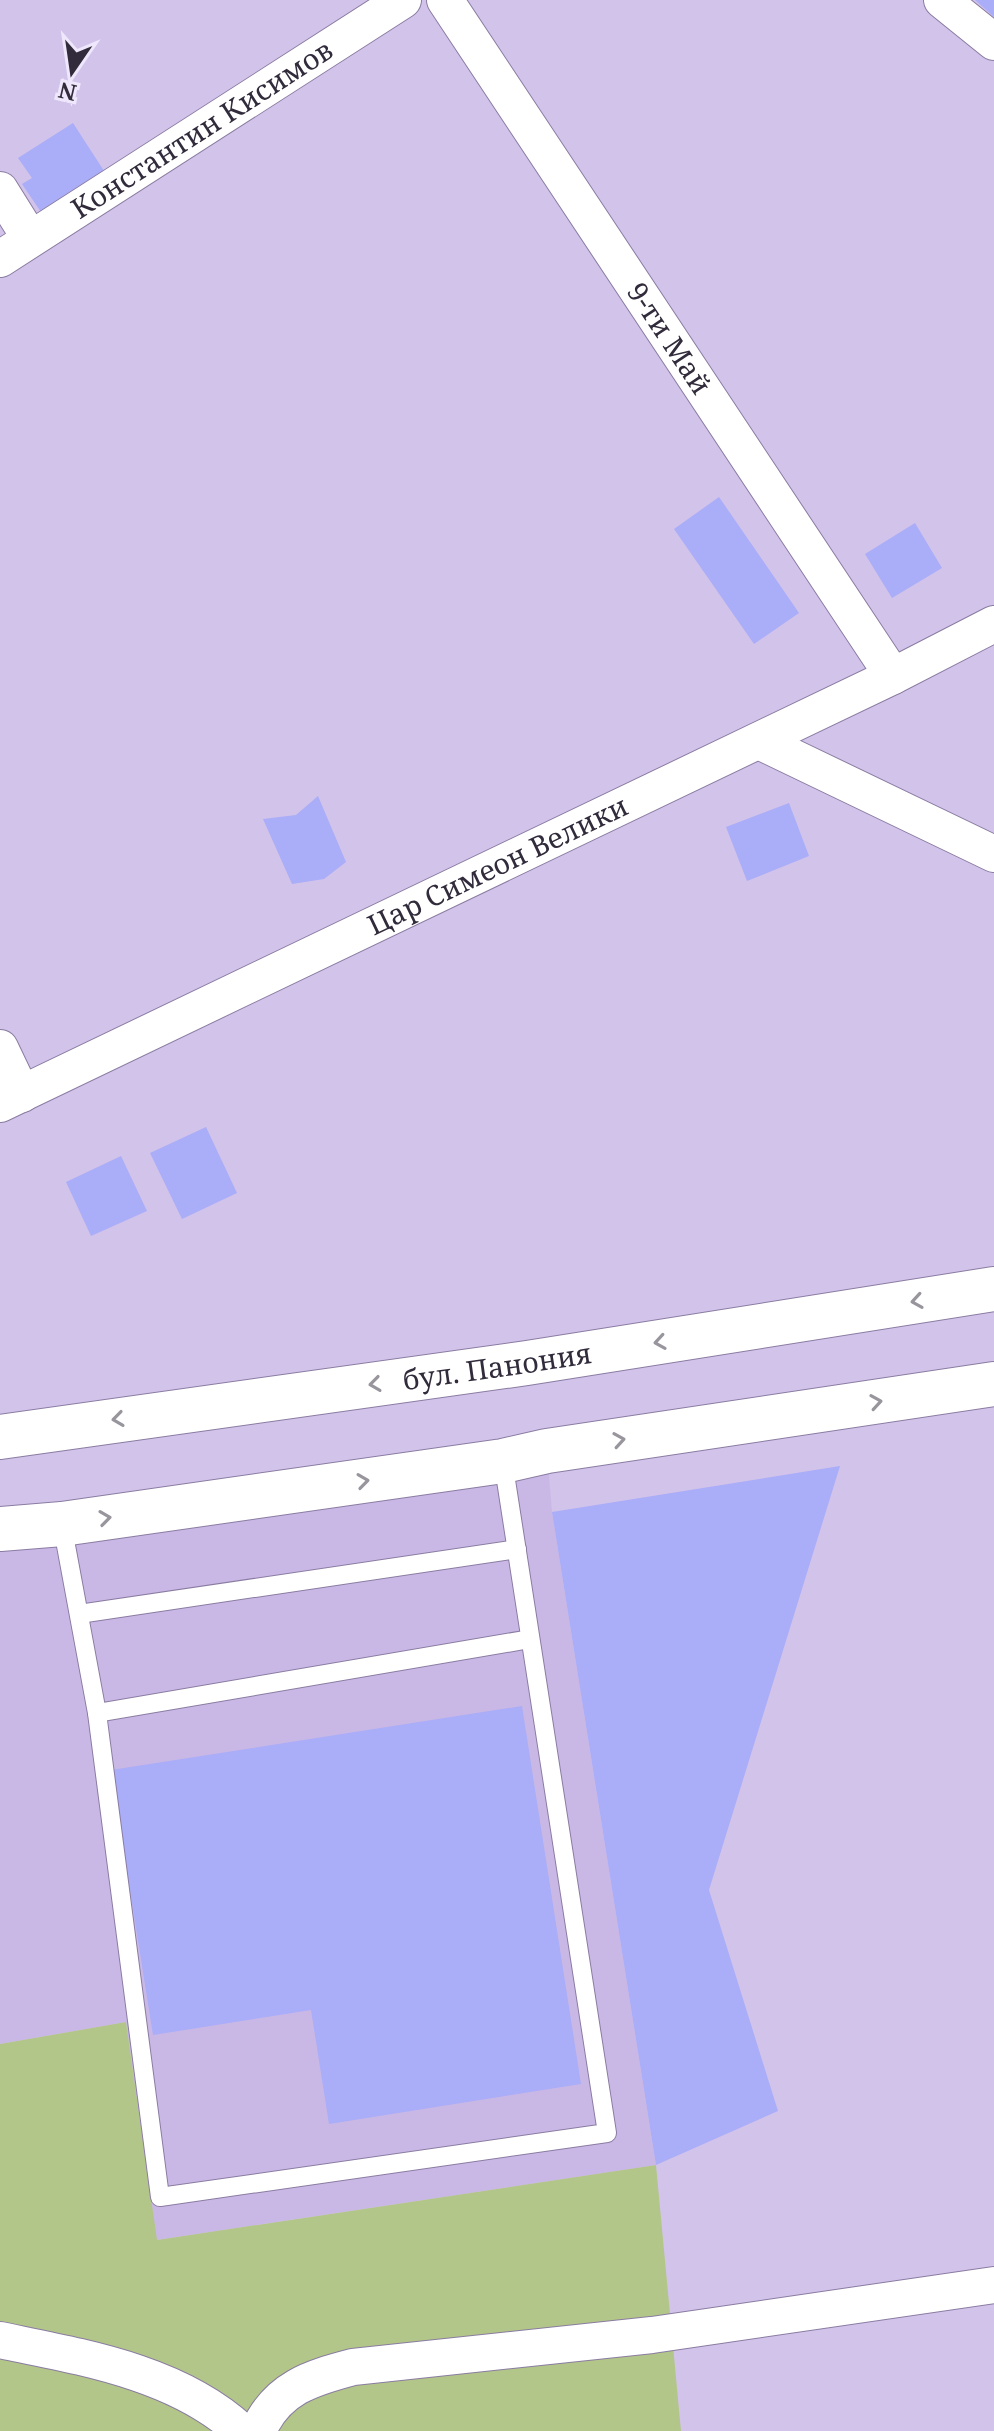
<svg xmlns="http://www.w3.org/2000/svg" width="994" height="2431" viewBox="0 0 994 2431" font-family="'Noto Serif',serif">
	<rect width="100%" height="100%" fill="#d2c3eb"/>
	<!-- built -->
	<polygon fill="#c9b8e6" points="547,1451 552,1512 656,2165 156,2240 126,2022 0,2044 0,1529"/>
	<!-- green -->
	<polygon fill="#b3c689" points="126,2022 157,2240 656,2165 681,2431 0,2431 0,2044"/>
	<!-- building -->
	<g fill="#aaadf7">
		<polygon points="975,0 994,0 994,17"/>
		<polygon points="73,123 106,174 43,215 22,184 32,178 18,158"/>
		<polygon points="719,497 799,613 754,644 674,529"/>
		<polygon points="915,523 942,568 892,598 865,554"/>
		<polygon points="318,796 346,862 324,879 292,884 263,819 296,815"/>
		<polygon points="789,803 809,856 747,881 726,827"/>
		<polygon points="206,1127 237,1193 182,1219 150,1153"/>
		<polygon points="121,1156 147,1211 91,1236 66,1182"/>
		<polygon points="840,1466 709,1890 778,2111 656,2165 552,1512"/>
		<polygon points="522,1706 581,2084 329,2124 311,2010 153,2035 111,1770"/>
	</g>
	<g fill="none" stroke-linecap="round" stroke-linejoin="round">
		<defs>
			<g id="service">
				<polyline points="62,1524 97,1713 160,2197 607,2133 503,1461"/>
				<polyline points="79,1614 517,1549"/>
				<polyline points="97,1713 530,1639"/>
			</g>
			<g id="minor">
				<path id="s1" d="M445,0l448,676"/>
				<polyline points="942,0 994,42"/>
				<polyline points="0,190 30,238"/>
				<path id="s2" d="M0,259l403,-259"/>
				<polyline points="759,741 994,854"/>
				<polyline points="0,1048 22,1094"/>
				<path id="s3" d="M0,1104l893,-428 101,-52"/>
				<path d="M0,2340c82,17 177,32 241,91"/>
				<path d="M258,2431c19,-43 53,-53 95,-64l299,-32 342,-50"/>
			</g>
			<g id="primary">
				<path id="s4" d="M0,1437l527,-74 467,-74"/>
				<polyline points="0,1529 62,1524 503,1461 547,1451 994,1384"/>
			</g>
		</defs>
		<!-- service casing -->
		<use href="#service" stroke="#8a7ca1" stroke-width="20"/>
		<!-- minor casing -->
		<use href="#minor" stroke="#8a7ca1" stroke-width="38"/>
		<!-- primary casing -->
		<use href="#primary" stroke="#8a7ca1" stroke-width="46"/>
		<!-- service -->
		<use href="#service" stroke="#fff" stroke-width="18"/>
		<!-- minor -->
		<use href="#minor" stroke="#fff" stroke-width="36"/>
		<!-- primary -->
		<use href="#primary" stroke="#fff" stroke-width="44"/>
	</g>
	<!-- one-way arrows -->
	<defs><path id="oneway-chevron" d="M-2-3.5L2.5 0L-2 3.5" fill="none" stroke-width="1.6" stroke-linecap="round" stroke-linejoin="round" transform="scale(2)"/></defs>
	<g stroke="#98959d">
		<use href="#oneway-chevron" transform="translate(917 1301) rotate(171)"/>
		<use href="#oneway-chevron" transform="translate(660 1342) rotate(171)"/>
		<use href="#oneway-chevron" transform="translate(375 1384) rotate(172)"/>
		<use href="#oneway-chevron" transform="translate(876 1402) rotate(-9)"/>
		<use href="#oneway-chevron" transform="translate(118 1419) rotate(172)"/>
		<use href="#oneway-chevron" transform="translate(619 1440) rotate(-9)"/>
		<use href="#oneway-chevron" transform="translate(363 1481) rotate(-8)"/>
		<use href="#oneway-chevron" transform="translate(105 1518) rotate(-8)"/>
	</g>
	<g text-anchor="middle" stroke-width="7" stroke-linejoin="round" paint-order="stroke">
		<!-- street labels -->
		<g font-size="28" fill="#312b3b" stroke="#efe8fc">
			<text dy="10" stroke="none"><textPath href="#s2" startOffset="240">Константин Кисимов</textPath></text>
			<text dy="10" stroke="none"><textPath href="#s1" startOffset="406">9-ти Май</textPath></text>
			<text dy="10" stroke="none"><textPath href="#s3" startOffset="552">Цар Симеон Велики</textPath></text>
			<text dy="10" stroke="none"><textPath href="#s4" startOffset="502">бул. Панония</textPath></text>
		</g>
	</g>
	<!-- north arrow -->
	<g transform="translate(72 72) rotate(193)" stroke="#efe8fc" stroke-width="6" paint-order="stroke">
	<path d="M0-6L14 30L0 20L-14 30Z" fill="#312b3b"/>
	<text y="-12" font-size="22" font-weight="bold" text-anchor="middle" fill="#312b3b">N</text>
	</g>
</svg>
